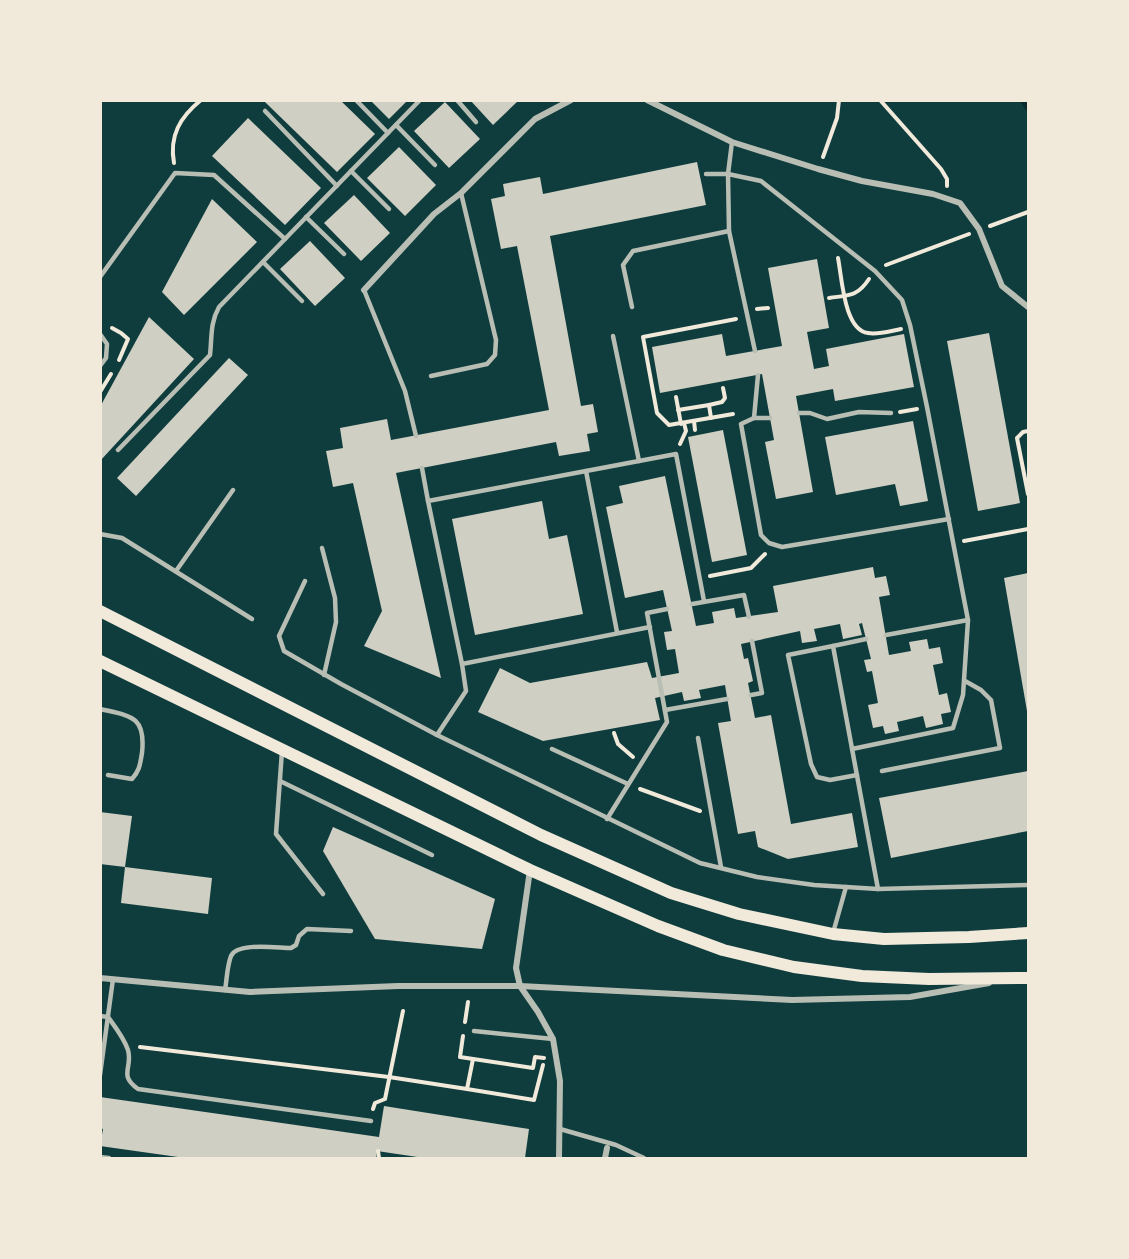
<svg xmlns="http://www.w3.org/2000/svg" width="1129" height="1259" viewBox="0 0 1129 1259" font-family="Raleway,sans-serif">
	<rect width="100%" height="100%" fill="#0f3d3e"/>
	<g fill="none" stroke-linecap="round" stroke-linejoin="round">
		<!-- stream -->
		<polyline stroke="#0a2a2b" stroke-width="6" points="1023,100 1028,108"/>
	</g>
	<!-- building -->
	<g fill="#cfcfc3">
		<polygon points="266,100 340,100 375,134 337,172 265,102"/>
		<polygon points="370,100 408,100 389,119"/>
		<polygon points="470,100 519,100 493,125"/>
		<polygon points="445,102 480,139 449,168 414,131"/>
		<polygon points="248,118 321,188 285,225 212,156"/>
		<polygon points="399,147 436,185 405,216 367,178"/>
		<polygon points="697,162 706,205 550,236 581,406 593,404 598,432 587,434 590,451 559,456 556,442 396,473 441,678 364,646 382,611 353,483 333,487 326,451 343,448 340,428 387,419 391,440 549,410 517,246 501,249 491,199 505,196 503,184 540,177 543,194"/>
		<polygon points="354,195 390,233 361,261 324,223"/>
		<polygon points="212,199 257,242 184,315 162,292"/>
		<polygon points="310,241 345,278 315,306 280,269"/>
		<polygon points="817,259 829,328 807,332 814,369 829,366 826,349 904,334 914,387 835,401 833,389 796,396 813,492 776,499 765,442 774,440 762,374 660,393 652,347 722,334 726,356 782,346 768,268"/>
		<polygon points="149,317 194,359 100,461 100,407"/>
		<polygon points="989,333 1020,503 978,511 947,341"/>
		<polygon points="229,358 248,375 136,496 117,478"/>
		<polygon points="913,421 928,501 900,506 895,484 836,495 825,437"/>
		<polygon points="723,430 747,555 712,562 688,437"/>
		<polygon points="665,476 696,626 714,623 712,612 734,608 736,618 778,612 773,586 873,567 875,578 886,576 890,595 879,597 889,655 911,651 909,642 927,639 929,649 940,647 943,663 933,665 939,695 947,693 951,712 941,714 943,724 926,728 923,716 897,722 899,731 885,734 883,726 873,728 868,705 878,703 872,671 867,672 864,660 871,659 862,623 859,624 862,635 843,639 840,624 814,629 817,641 802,643 800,631 741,644 744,659 748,658 753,681 748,683 755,718 771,715 791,824 852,813 858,847 788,859 758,847 755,831 738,834 718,723 731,721 725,685 699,690 701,698 684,701 682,692 655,698 660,720 543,741 478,712 500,668 530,683 647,662 652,678 679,673 675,649 667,650 664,632 672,631 663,590 625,598 606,507 623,503 619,486"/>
		<polygon points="542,501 549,539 567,535 583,614 475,635 452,519"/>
		<polygon points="1028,573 1028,711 1027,711 1004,578"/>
		<polygon points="1028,771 1028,831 891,858 879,798"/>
		<polygon points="100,812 132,816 125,867 100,864"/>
		<polygon points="333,827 495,899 482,949 375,939 323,851"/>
		<polygon points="125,867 212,878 208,914 121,903"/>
		<polygon points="100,1097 379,1137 384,1106 529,1129 525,1158 424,1158 377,1151 376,1158 185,1158 100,1146 103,1129 100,1128"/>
	</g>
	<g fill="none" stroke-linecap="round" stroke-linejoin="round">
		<!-- path -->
		<g stroke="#f1e9da" stroke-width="4">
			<polyline points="880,100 941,169 947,179 947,186"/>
			<polyline points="823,157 837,118 839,100"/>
			<path d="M174,163c-5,-27 6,-46 27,-63"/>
			<polyline points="990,226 1028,212"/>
			<path d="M838,258c4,20 6,72 30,75 10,2 22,-2 33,-4"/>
			<polyline points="886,265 969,234"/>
			<path d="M829,298c20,-3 28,-1 40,-19"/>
			<polyline points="757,309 768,308"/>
			<polyline points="112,328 121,333 128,339 119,360"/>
			<polyline points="100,392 111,374"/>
			<polyline points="676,397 681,424"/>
			<polyline points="709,405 722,402 725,398 723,388"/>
			<polyline points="678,410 709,405 711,418"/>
			<polyline points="900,412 917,409"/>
			<polyline points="733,414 669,425 657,413 643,337 736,319"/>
			<polyline points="694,421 695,430"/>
			<polyline points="1028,431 1023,432 1017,438 1028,494"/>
			<polyline points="680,444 686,431 684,423"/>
			<polyline points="964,541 1028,529"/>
			<polyline points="710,576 751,568 765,554"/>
			<polyline points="614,733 618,744 633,757"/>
			<polyline points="640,789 700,811"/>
			<polyline points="465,1022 468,1002"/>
			<polyline points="463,1036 460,1057 533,1068 535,1057 544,1058"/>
			<polyline points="140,1047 389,1077 467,1089"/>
			<polyline points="473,1059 467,1089 534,1100 543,1065"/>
			<polyline points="373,1109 375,1103 385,1099 403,1011"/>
			<polyline points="378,1151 379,1158"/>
		</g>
		<!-- service -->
		<g stroke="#b8beb3" stroke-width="4.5">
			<polyline points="356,100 388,133"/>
			<polyline points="457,100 476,122"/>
			<polyline points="265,111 337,186"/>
			<polyline points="396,125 435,165"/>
			<polyline points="351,171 389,209"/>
			<polyline points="706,174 728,174 732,142"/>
			<polyline points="306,217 344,254"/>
			<polyline points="285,239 420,100"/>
			<polyline points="264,263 302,301"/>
			<path d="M100,277l75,-104 39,2 71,64 -66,68c-9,16 -7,30 -9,48l-92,95"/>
			<polyline points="364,290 405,391 416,436"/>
			<polyline points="632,307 623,265 633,251 729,231"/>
			<polyline points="100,334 107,344 106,358 100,366"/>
			<polyline points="613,336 639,461"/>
			<polyline points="755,351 729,231 728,174 761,181 875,271 902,300 910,325 927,407 968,620 886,635"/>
			<polyline points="431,376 487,364 495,355 496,340 461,193"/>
			<polyline points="799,413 810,413 827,419 859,412 891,413"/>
			<polyline points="754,418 758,375"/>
			<polyline points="770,418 754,418 741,424 761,535 769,543 782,547 949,519"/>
			<polyline points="422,468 428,501"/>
			<polyline points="586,471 676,454 704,601"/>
			<polyline points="100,534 122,538 252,619"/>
			<polyline points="322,548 335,598 336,622 324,675"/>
			<polyline points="176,571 233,490"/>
			<polyline points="305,581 279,636 284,651 341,684 437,735 700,863 757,877 814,885 878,889 1028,885"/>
			<polyline points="692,604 744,595 749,617"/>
			<polyline points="866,639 833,646 878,889"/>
			<polyline points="833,646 788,655 811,764 817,777 830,780 857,775"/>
			<polyline points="462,664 428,501 586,471 617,632"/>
			<polyline points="751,695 762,693 752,641"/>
			<path d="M100,709c31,7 46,7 42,44 -2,11 -2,17 -10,26l-24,-4"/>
			<polyline points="665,710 727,699"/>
			<polyline points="437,735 466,691 462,664 650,627"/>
			<polyline points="698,738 721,867"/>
			<polyline points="552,749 628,784"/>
			<polyline points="852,749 953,728 963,695 968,620"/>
			<polyline points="282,751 276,834 323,894"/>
			<polyline points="882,771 1000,748 991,700 981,690 965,681"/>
			<polyline points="280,781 432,855"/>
			<polyline points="607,819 667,722 647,613 667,609"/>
			<polyline points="833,933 846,887"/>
			<path d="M225,990c2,-11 2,-24 6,-34 6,-14 46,-8 60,-8l5,-3 3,-9 8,-7 44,2"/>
			<path d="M100,1016l8,1c8,11 16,21 20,33 5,18 -10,25 10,39l233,32"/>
			<polyline points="474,1031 553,1039"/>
			<polyline points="100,1075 113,979"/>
			<polyline points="560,1129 616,1145 644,1158"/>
			<polyline points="100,1157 109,1158"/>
		</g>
		<!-- minor -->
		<g stroke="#b8beb3" stroke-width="6">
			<polyline points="647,100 732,142 818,169 862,181 933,194 960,203 979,229 1002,286 1028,307"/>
			<polyline points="364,290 434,214 461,193 535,119 571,100"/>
			<polyline points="530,870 516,968 520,986 538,1012 553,1039 560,1081 559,1158"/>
			<polyline points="100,978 250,992 398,986 520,986 792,1000 910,997 989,983"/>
			<polyline points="605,1158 607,1148"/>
		</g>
		<!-- secondary -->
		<g stroke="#f1e9da" stroke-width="12">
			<polyline points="100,611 541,835 671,893 739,914 833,934 884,939 969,937 1028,933"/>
			<polyline points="100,661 530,870 658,926 723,950 794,967 862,976 929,979 1028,978"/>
		</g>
	</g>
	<!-- border -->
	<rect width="1129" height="1259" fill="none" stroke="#f1e9da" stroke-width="204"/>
</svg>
